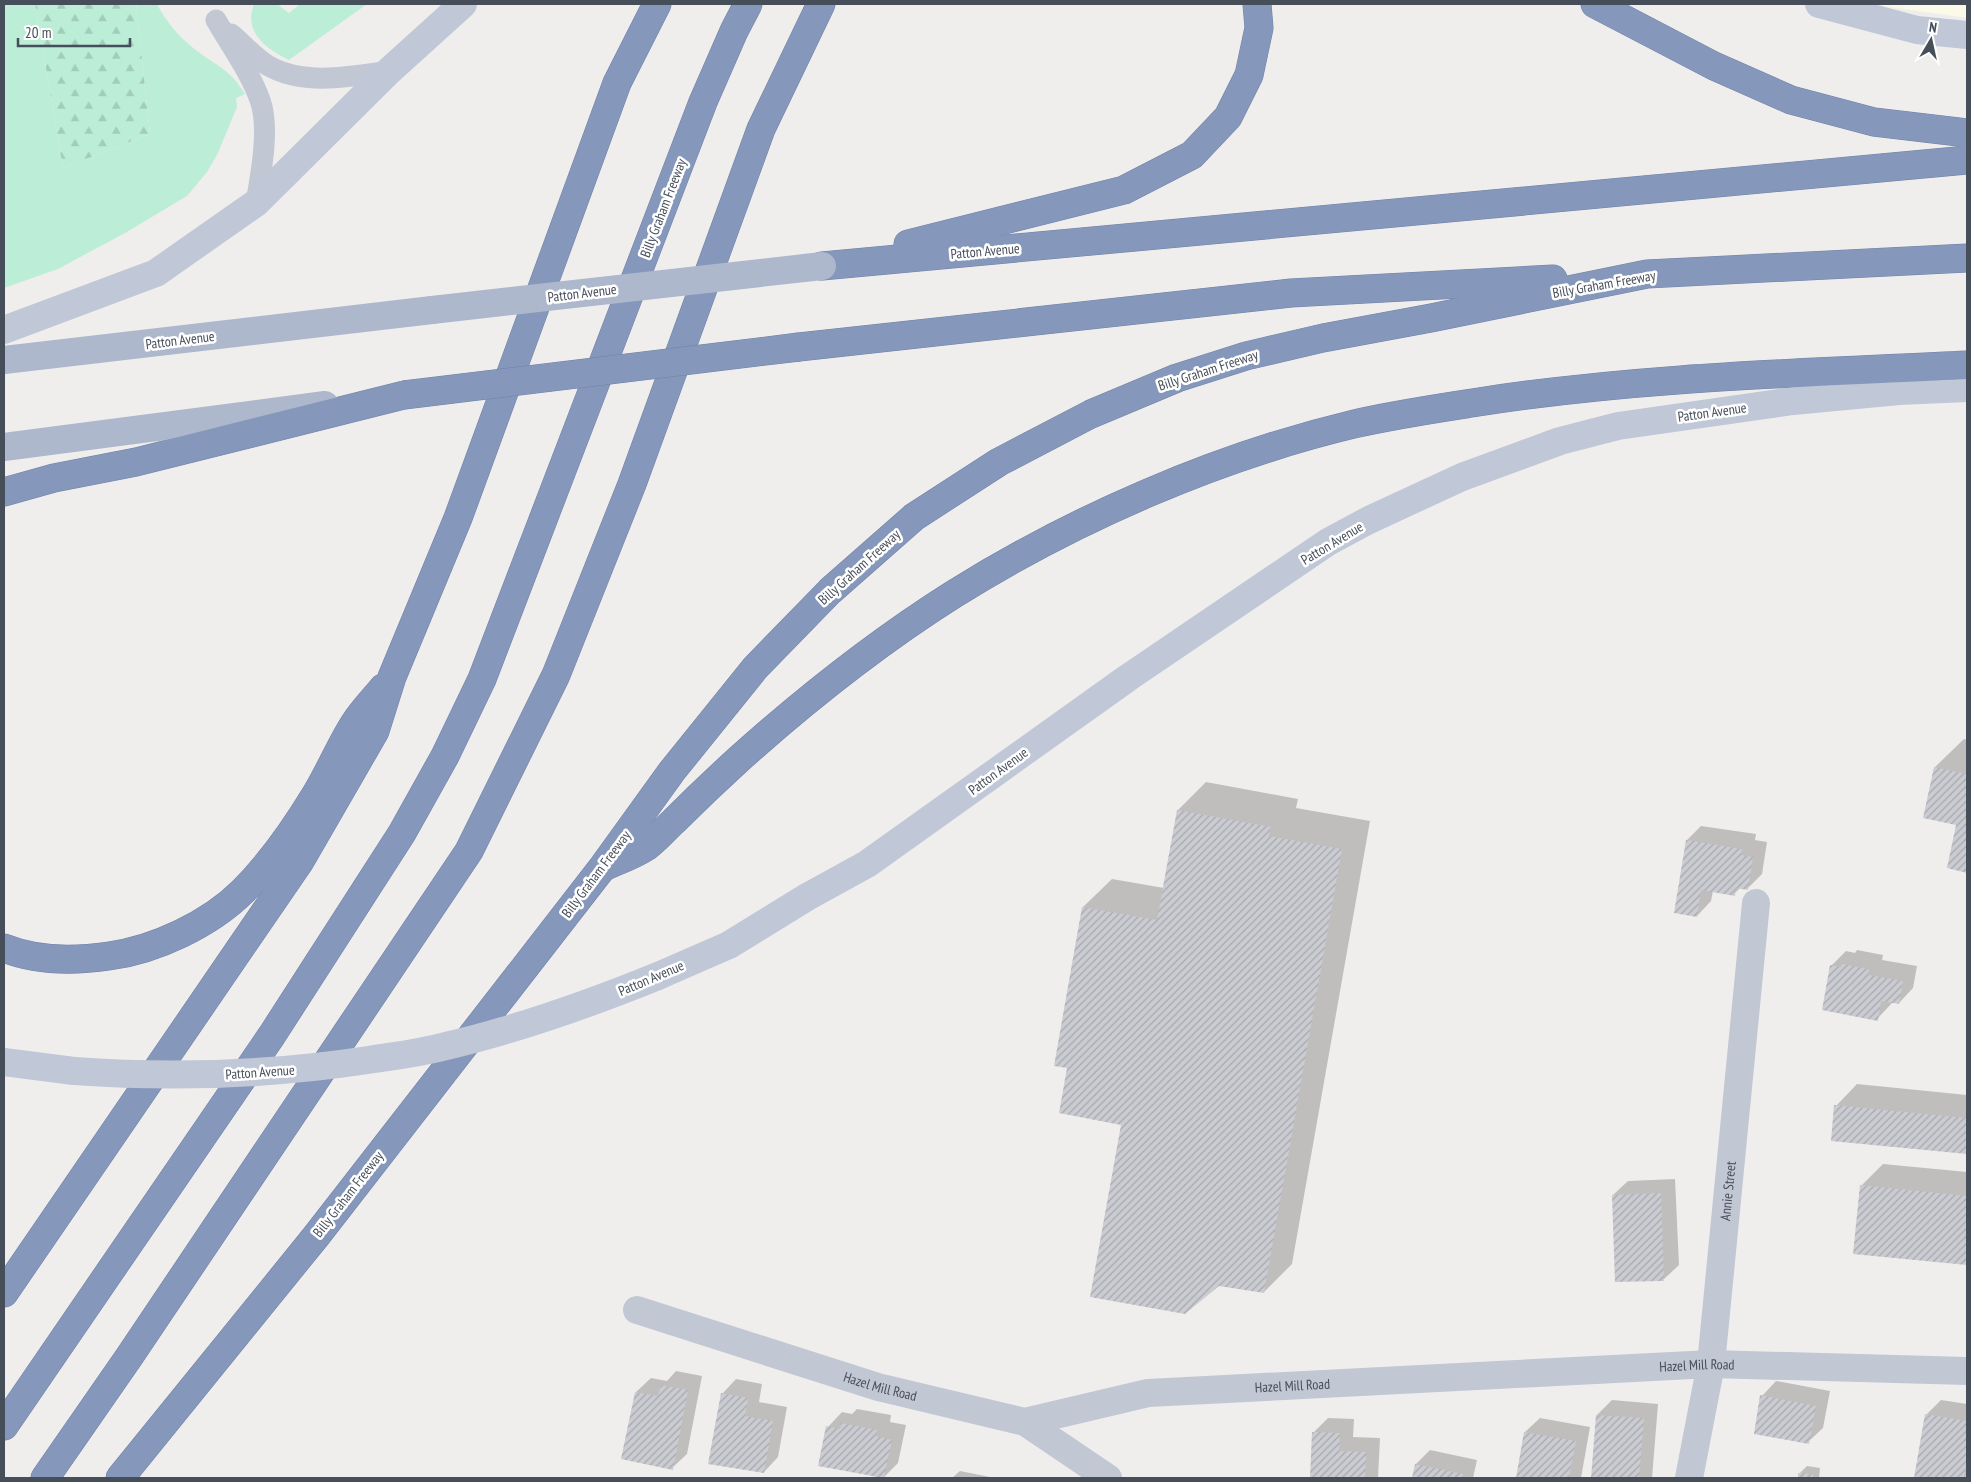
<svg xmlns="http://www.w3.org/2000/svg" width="1971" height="1482" viewBox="0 0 1971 1482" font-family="'PT Sans Narrow',sans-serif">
	<defs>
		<pattern id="forest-firs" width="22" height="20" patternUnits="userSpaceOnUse" patternTransform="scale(1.25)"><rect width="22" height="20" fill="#bcedd7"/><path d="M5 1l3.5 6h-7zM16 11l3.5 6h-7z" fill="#a3cdbb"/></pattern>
		<pattern id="building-hatch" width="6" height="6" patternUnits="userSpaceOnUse" patternTransform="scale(1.25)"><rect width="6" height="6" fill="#caccd2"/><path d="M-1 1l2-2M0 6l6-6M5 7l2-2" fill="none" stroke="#a6a8ad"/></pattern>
	</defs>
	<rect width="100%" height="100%" fill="#f0eeed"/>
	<!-- commercial -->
	<polygon fill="#fbf9e7" points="1884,4 1967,4 1967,18 1883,6"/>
	<!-- green -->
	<g fill="#bcedd7">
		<path d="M4,4h31l28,164 87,-34 -14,-130h21c9,18 23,34 40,47 21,16 33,18 48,43l-9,4 1,9 -20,48 -10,17 -20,24 -62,37 -67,36 -54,19z"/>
		<path d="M254,4h23l12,9 11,-9h67l-78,56c-23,-11 -46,-28 -35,-56z"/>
	</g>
	<!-- forest -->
	<polygon fill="url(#forest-firs)" points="35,4 136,4 150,134 63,168"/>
	<!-- shadow -->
	<g fill="#0003">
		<polygon points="1964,739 1967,740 1967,871 1948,867 1957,824 1925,817 1935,767"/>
		<polygon points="1206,782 1298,799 1296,808 1370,821 1292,1264 1264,1292 1122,1124 1068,1067 1055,1065 1083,907 1112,879 1164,888 1178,810"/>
		<polygon points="1701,826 1756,834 1755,840 1767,842 1762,874 1748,888 1741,887 1734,894 1713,891 1711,901 1697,916 1687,840"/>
		<polygon points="1857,950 1883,955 1882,960 1917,966 1913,988 1899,1003 1893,1002 1877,1019 1831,966 1846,951 1855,953"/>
		<polygon points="1857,1084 1967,1095 1967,1153 1832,1140 1836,1106"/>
		<polygon points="1883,1164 1967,1172 1967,1264 1855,1253 1861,1186"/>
		<polygon points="1675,1179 1679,1265 1664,1279 1617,1281 1613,1195 1628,1181"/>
		<polygon points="676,1371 702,1376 687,1454 672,1468 636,1392 651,1378 667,1381"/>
		<polygon points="736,1379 762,1384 759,1402 787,1407 778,1457 764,1472 722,1394"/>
		<polygon points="1776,1381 1830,1391 1823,1428 1808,1442 1762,1396"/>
		<polygon points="1612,1400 1658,1404 1652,1478 1592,1478 1597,1415"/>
		<polygon points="1941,1400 1967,1404 1967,1478 1915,1478 1926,1415"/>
		<polygon points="857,1409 891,1415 890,1422 906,1425 898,1463 883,1478 819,1465 828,1427 842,1412 852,1414"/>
		<polygon points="1328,1418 1354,1419 1353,1437 1380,1438 1378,1478 1311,1478 1314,1432"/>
		<polygon points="1540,1418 1590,1427 1581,1478 1517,1478 1525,1432"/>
		<polygon points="1430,1450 1477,1460 1473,1478 1413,1478 1416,1464"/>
		<polygon points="1807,1466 1820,1468 1819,1478 1799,1478 1800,1473"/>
		<polygon points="960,1471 990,1477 990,1478 952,1478"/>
	</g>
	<!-- building -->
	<g fill="url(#building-hatch)">
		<polygon points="1934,767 1967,774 1967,873 1947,868 1956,825 1923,818"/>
		<polygon points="1177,810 1271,827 1269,836 1342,849 1264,1293 1219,1286 1185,1314 1090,1297 1121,1125 1059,1113 1067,1068 1054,1066 1082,907 1157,920"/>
		<polygon points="1686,840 1742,849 1741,855 1753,857 1748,890 1736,888 1735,896 1701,890 1697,917 1674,913"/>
		<polygon points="1842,964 1869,969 1868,975 1903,981 1899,1004 1881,1001 1878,1021 1822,1010 1830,965 1841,967"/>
		<polygon points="1834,1105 1967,1118 1967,1154 1831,1141"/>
		<polygon points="1860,1185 1967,1196 1967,1265 1853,1254"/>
		<polygon points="1661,1193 1664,1281 1615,1282 1612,1195"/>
		<polygon points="661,1385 688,1390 673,1470 621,1459 635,1392 658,1396"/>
		<polygon points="721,1393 748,1398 745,1416 773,1421 764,1473 708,1464"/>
		<polygon points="1760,1395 1816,1406 1809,1444 1754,1434"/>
		<polygon points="1925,1414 1967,1421 1967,1457 1964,1478 1914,1478"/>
		<polygon points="1596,1415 1644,1418 1639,1478 1591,1478"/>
		<polygon points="841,1423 877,1430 876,1436 892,1440 884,1478 818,1466 826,1426 840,1429"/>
		<polygon points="1312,1432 1340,1433 1339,1451 1366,1452 1365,1478 1310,1478"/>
		<polygon points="1524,1432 1576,1441 1569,1478 1516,1478"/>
		<polygon points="1415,1464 1463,1474 1462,1478 1412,1478"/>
		<polygon points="1798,1473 1813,1474 1813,1478 1798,1478"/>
	</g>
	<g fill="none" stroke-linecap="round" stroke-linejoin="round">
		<defs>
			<g id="highway">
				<polyline points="1595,4 1714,66 1791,100 1874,122 1967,133"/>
				<polyline points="908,244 1124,190 1192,155 1228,117 1249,75 1259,28 1257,4"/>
				<polyline points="822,266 1967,160"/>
				<polyline points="799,347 1291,293 1553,279"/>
				<polyline points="4,492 54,478 136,462 404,395"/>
				<path d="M606,866c13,-6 28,-11 40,-19 10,-7 19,-18 28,-26 21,-21 43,-42 65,-62 67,-60 139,-117 215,-165 120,-75 262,-137 400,-170 39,-9 79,-15 118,-21 164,-26 330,-30 495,-38"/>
				<path d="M4,948c32,13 71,13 105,8 46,-6 101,-32 134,-65 28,-28 53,-64 73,-97 14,-23 24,-48 38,-70 8,-13 19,-24 29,-36"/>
				<polyline points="4,1293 300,861 375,731 392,677 458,518 617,83 657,4"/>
				<polyline points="4,1426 272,1035 402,833 445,756 482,679 703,102 734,31 748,4"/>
				<polyline points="45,1478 129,1357 469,851 556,675 632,484 761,129 821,4"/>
				<polyline points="120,1478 317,1235 602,868 672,771 755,668 830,591 914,517 999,462 1091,414 1177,378 1246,356 1323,338 1431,318 1647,274 1967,258"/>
			</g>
		</defs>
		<!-- highway casing -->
		<use href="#highway" stroke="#7182a7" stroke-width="29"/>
		<!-- lane -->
		<g stroke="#c1c7d3" stroke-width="21">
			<path d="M216,20c15,26 34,52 44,80 10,27 1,74 -4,103"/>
			<path d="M231,34c11,9 23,23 36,31 35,21 83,12 122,6"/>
		</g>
		<!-- street -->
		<g stroke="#c1c7d3" stroke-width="28">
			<path id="s1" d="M637,1310l241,77 147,35 123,-29 563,-29 256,7"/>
			<polyline points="1025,1422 1108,1478"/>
			<path id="s2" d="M1689,1478l22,-114 45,-461"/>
		</g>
		<!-- secondary -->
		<g stroke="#c0c7d6" stroke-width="28">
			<polyline points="1819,4 1917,30 1967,35"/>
			<polyline points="4,330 156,273 256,203 389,71 463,4"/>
			<polyline points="658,976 729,945 807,897 867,864 1129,677 1328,542 1369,520 1462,477 1560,441 1618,426 1793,401 1899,391 1967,388"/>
			<polyline points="4,1062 74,1071"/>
		</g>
		<!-- primary -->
		<g stroke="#aeb8cc" stroke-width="28">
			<polyline points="4,360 432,310"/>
			<polyline points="4,447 325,405"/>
		</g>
		<!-- highway -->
		<use href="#highway" stroke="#8697bc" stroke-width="28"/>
		<defs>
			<polyline id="highway-bridge" points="404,395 799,347"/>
		</defs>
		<!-- highway-bridge casing -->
		<use href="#highway-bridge" stroke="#7182a7" stroke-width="29" stroke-linecap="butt"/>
		<!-- secondary-bridge -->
		<path stroke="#c0c7d6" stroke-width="28" d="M74,1071c99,7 196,4 294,-11 26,-4 52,-7 78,-14 73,-17 143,-42 212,-70"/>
		<!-- primary-bridge -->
		<polyline stroke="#aeb8cc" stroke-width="28" points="432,310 822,266"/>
		<!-- highway-bridge -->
		<use href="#highway-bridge" stroke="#8697bc" stroke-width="28"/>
	</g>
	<g text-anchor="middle" stroke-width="5" stroke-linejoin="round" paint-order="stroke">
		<!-- street labels -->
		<g font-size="14" fill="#464e5a" stroke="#fff">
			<text transform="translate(663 208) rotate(-69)" y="5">Billy Graham Freeway</text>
			<text transform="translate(985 251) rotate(-5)" y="5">Patton Avenue</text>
			<text transform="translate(1604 284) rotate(-10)" y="5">Billy Graham Freeway</text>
			<text transform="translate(582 293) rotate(-7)" y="5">Patton Avenue</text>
			<text transform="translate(180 340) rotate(-7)" y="5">Patton Avenue</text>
			<text transform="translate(1208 370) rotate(-18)" y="5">Billy Graham Freeway</text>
			<text transform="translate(1712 412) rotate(-8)" y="5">Patton Avenue</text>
			<text transform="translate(1332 543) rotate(-31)" y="5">Patton Avenue</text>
			<text transform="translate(859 567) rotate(-42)" y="5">Billy Graham Freeway</text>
			<text transform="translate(998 771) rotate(-36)" y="5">Patton Avenue</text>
			<text transform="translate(596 874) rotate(-53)" y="5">Billy Graham Freeway</text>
			<text transform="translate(651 978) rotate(-23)" y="5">Patton Avenue</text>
			<text transform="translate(260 1072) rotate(-4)" y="5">Patton Avenue</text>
			<text dy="5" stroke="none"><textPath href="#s2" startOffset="290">Annie Street</textPath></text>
			<text transform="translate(348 1194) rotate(-52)" y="5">Billy Graham Freeway</text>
			<text dy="5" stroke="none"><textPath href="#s1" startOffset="1080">Hazel Mill Road</textPath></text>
			<text dy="5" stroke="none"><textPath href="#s1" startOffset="255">Hazel Mill Road</textPath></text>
			<text dy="5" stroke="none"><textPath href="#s1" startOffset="675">Hazel Mill Road</textPath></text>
		</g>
	</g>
	<!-- border -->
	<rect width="1971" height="1482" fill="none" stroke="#464e5a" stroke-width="10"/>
	<!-- north arrow -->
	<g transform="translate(1931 40) rotate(9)" stroke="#ffffff" stroke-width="4" paint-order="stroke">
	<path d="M0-4L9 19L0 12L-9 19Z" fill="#464e5a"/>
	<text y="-8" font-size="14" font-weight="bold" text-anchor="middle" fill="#464e5a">N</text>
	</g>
	<!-- scale -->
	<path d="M18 38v8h112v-8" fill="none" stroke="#464e5a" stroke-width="2.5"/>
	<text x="25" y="38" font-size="15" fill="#464e5a" stroke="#ffffff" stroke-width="4" paint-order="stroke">20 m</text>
</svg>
